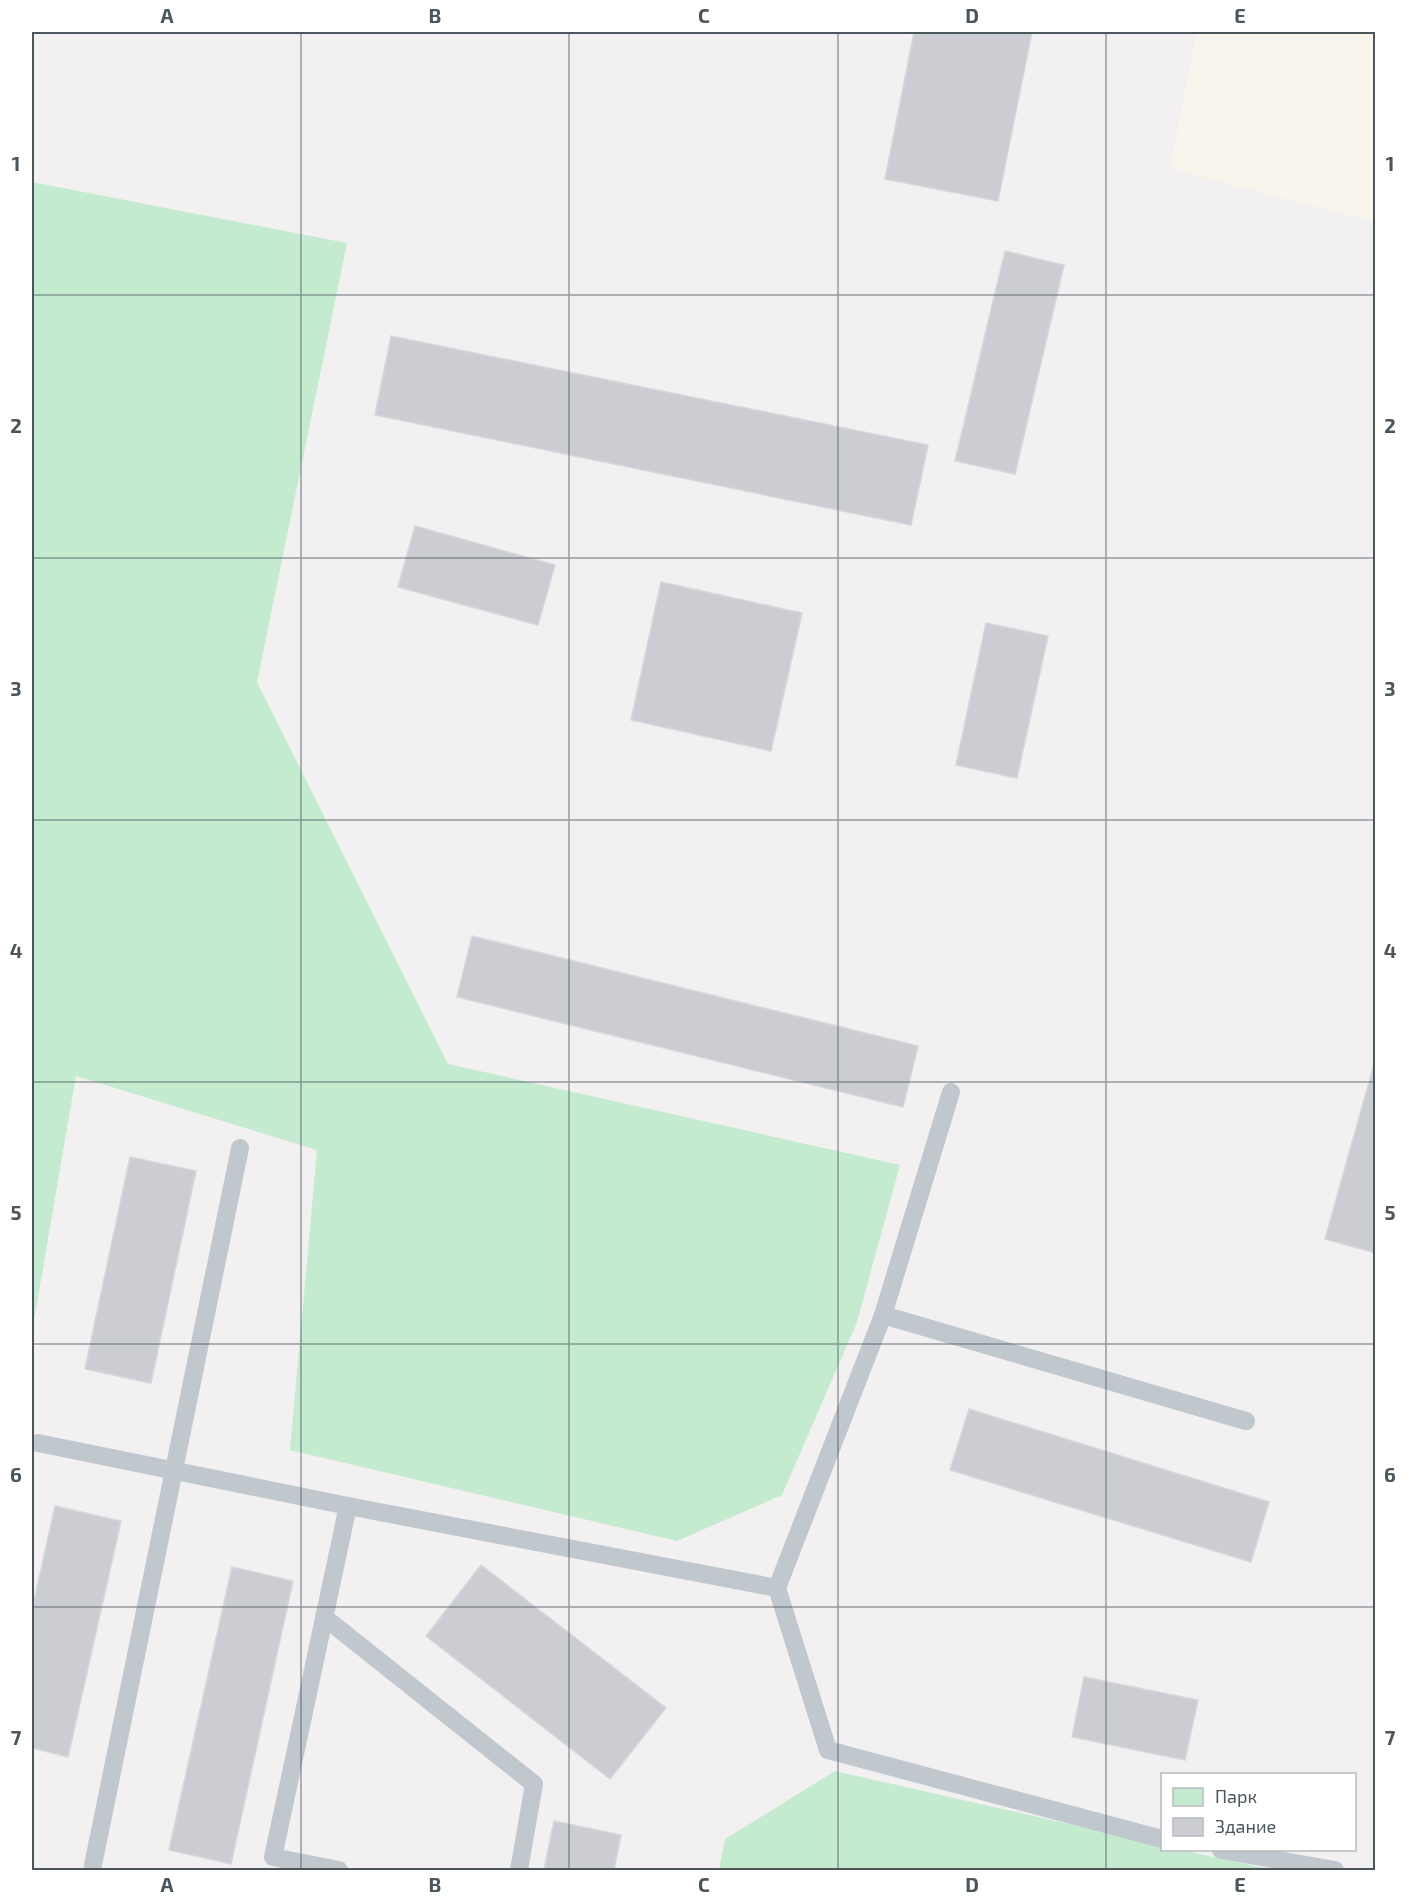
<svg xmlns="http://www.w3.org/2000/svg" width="1407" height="1902" viewBox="0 0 1407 1902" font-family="'Exo 2',sans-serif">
	<rect width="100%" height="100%" fill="#f2f0f1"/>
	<!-- commercial -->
	<polygon fill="#faf5ec" points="1197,32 1375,32 1375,222 1170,168"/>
	<!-- green -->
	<g fill="#c4ebd0">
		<polygon points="32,182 347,243 257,682 448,1064 900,1165 857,1322 782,1495 677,1541 290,1450 317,1150 76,1076 32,1332"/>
		<polygon points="835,1771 1162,1845 1162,1850 1181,1850 1273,1870 719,1870 725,1839"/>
	</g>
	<!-- building -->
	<g fill="#cbcdd2" stroke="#d5d7db" stroke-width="1.5">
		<polygon points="914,32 1032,32 998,201 885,179"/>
		<polygon points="1005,251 1064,265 1015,474 955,461"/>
		<polygon points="391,336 928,445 911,525 375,415"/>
		<polygon points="415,526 555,565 538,625 398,587"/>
		<polygon points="661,582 802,613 771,751 631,720"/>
		<polygon points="986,623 1048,636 1017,778 956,765"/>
		<polygon points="472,936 918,1046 903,1107 457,997"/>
		<polygon points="1376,1057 1376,1253 1325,1239"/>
		<polygon points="130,1157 196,1171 151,1383 85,1369"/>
		<polygon points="969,1409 1269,1502 1251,1562 950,1470"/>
		<polygon points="55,1506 121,1521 68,1757 32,1748 32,1610"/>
		<polygon points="481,1565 666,1708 610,1779 426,1636"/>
		<polygon points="232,1567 293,1581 231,1864 169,1850"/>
		<polygon points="1084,1677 1198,1700 1185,1760 1072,1737"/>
		<polygon points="554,1821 621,1835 614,1870 544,1870"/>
	</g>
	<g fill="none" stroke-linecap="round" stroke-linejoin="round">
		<!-- lane -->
		<g stroke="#c0c8cd" stroke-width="18">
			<polyline points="883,1315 1246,1421"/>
			<polyline points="38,1443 348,1506 777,1588 828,1750 1162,1839"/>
			<polyline points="777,1588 883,1315 951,1092"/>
			<polyline points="324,1617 534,1784 519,1870"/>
			<polyline points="1221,1850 1335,1870"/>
			<polyline points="93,1865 240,1148"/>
			<polyline points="339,1870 273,1857 348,1506"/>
		</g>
	</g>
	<!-- grid -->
	<path fill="none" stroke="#4a555c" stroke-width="1.5" stroke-opacity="0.55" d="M301,32v1838M569,32v1838M838,32v1838M1106,32v1838M32,295h1344M32,558h1344M32,820h1344M32,1082h1344M32,1344h1344M32,1607h1344"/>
	<!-- border -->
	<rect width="1407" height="1902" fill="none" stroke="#ffffff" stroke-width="66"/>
	<!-- legend -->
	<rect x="1161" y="1773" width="195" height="78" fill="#ffffff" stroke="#b7bbbe" stroke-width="1.5"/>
	<rect x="1173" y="1788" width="30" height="18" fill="#c4ebd0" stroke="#b7bbbe" stroke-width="1.5"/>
	<text x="1215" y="1803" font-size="18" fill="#4a555c">Парк</text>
	<rect x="1173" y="1818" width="30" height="18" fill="#cbcdd2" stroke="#b7bbbe" stroke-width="1.5"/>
	<text x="1215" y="1833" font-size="18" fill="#4a555c">Здание</text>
	<rect x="33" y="33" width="1341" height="1836" fill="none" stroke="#4a555c" stroke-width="2"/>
	<g font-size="20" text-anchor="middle" font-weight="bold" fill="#4a555c">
		<text x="167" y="23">A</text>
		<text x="435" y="23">B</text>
		<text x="704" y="23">C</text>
		<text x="972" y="23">D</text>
		<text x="1240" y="23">E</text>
		<text x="16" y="171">1</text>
		<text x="1390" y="171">1</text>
		<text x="16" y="433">2</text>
		<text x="1390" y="433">2</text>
		<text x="16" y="696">3</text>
		<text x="1390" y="696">3</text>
		<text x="16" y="958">4</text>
		<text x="1390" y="958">4</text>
		<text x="16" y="1220">5</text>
		<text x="1390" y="1220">5</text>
		<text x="16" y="1482">6</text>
		<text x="1390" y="1482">6</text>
		<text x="16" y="1745">7</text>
		<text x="1390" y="1745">7</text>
		<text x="167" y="1892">A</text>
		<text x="435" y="1892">B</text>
		<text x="704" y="1892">C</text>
		<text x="972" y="1892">D</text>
		<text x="1240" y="1892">E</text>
	</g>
</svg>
